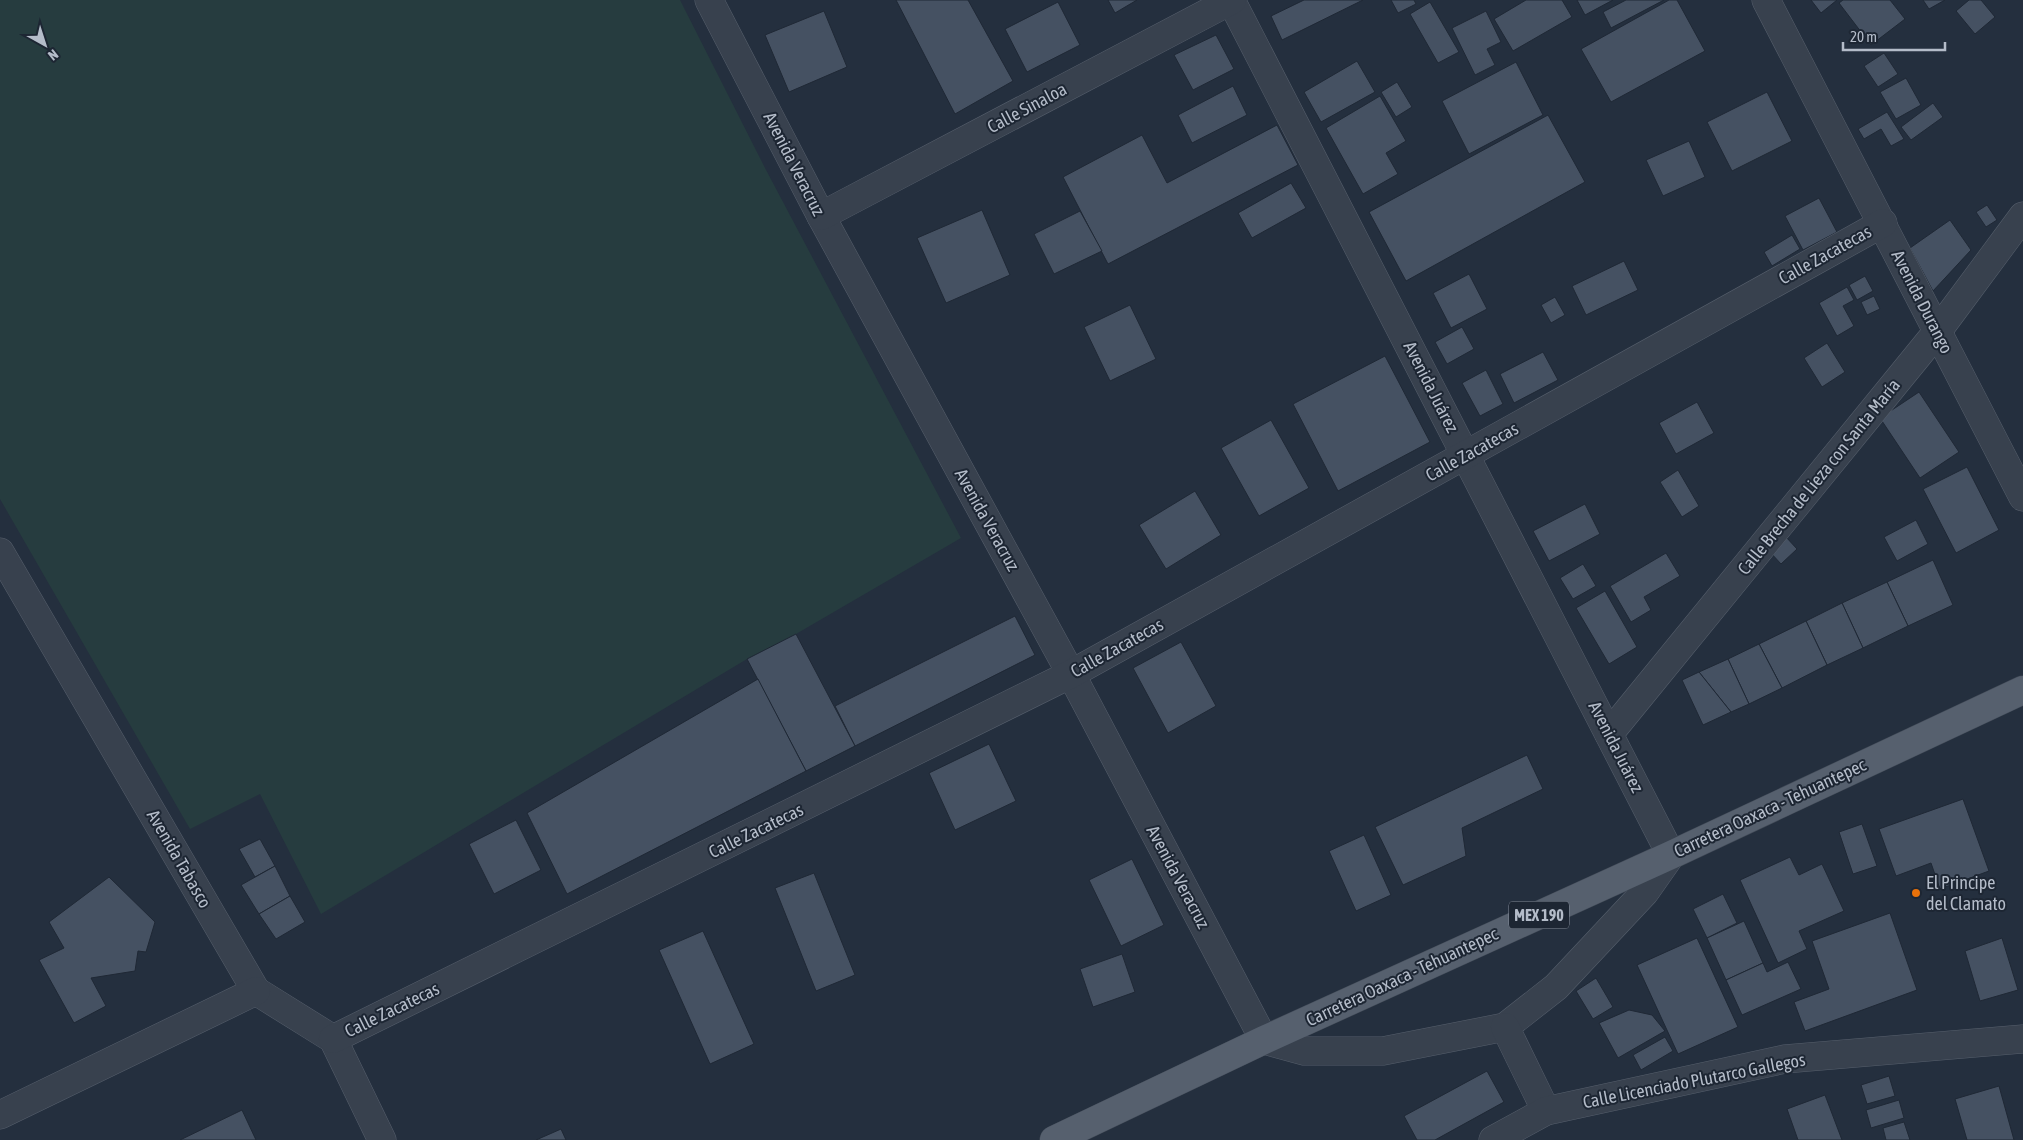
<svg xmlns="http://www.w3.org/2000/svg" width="2023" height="1140" viewBox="0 0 2023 1140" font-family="'Asap Condensed',sans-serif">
	<rect width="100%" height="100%" fill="#242f3e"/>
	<!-- green -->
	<polygon fill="#263c3f" points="0,0 680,0 765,168 961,538 796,634 747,659 321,914 260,794 190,829 0,499"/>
	<!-- building -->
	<g fill="#455162" stroke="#1f2835">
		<polygon points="896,0 968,0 1013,81 955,114"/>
		<polygon points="1108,0 1137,0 1115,13"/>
		<polygon points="1304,0 1363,0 1282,40 1271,16"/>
		<polygon points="1391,0 1414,0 1416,4 1398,13"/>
		<polygon points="1526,0 1562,0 1572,17 1513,51 1494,19"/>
		<polygon points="1577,0 1613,0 1585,15"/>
		<polygon points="1626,0 1664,0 1611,28 1603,12"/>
		<polygon points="1669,0 1677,0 1705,51 1611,102 1581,49"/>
		<polygon points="1811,0 1837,0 1821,13"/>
		<polygon points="1843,0 1890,0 1905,19 1871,45 1839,3"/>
		<polygon points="1923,0 1945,0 1929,9"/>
		<polygon points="1969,0 1981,0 1995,17 1975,34 1956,11"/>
		<polygon points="1058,2 1080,45 1027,72 1005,29"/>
		<polygon points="1430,2 1459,52 1438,63 1410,14"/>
		<polygon points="824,11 847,67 789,92 765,35"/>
		<polygon points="1486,11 1501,42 1487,49 1495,65 1475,75 1452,28"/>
		<polygon points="1216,35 1234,69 1193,90 1174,55"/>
		<polygon points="1884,53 1898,74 1878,87 1864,66"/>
		<polygon points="1357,61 1375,92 1321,122 1304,92"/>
		<polygon points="1516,62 1543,115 1469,154 1442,101"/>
		<polygon points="1906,78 1921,105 1896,119 1880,92"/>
		<polygon points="1397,82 1412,107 1396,117 1381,92"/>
		<polygon points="1233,86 1247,115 1192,143 1178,115"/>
		<polygon points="1767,92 1792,141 1732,171 1707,122"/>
		<polygon points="1380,96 1406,141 1386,153 1398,174 1363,194 1326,128"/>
		<polygon points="1933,103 1943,117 1911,140 1901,127"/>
		<polygon points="1887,112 1904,139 1891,146 1881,129 1864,139 1858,129"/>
		<polygon points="1548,115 1585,182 1406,281 1369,212"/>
		<polygon points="1277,125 1298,165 1108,264 1063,177 1142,135 1167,183"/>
		<polygon points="1689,141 1705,177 1663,196 1646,160"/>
		<polygon points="1291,183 1306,208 1252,238 1238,213"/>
		<polygon points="1819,198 1837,232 1803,250 1785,216"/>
		<polygon points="1987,205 1997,220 1986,227 1976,212"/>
		<polygon points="982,210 1010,275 946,303 917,238"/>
		<polygon points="1080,211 1102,251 1054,274 1034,234"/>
		<polygon points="1950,220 1971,250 1933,291 1910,248"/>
		<polygon points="1792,235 1800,249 1772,266 1764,252"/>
		<polygon points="1624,261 1638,290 1586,315 1572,286"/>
		<polygon points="1469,274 1487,309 1451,328 1433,293"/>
		<polygon points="1865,276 1873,291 1857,300 1849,285"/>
		<polygon points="1847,287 1854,300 1843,306 1854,326 1837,336 1819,303"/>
		<polygon points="1874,296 1880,309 1867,315 1861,302"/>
		<polygon points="1555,297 1565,315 1551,323 1541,305"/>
		<polygon points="1130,305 1156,359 1110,381 1084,327"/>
		<polygon points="1462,327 1474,349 1447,364 1435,342"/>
		<polygon points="1827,343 1845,372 1822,387 1804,358"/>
		<polygon points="1543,352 1558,380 1514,403 1500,374"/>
		<polygon points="1385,356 1430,442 1338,491 1293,404"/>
		<polygon points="1486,370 1503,404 1480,416 1462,383"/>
		<polygon points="1919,392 1959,452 1920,478 1880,418"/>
		<polygon points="1697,402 1714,433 1676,454 1659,423"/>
		<polygon points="1271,420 1309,488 1259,516 1221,448"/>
		<polygon points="1967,467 1999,530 1956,553 1923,489"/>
		<polygon points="1678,470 1699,506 1682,517 1660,482"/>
		<polygon points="1195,491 1221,535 1166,569 1139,525"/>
		<polygon points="1585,504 1600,534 1549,561 1533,531"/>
		<polygon points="1916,520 1928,544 1897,561 1884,537"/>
		<polygon points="1786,537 1797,549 1781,564 1770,552"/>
		<polygon points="1666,553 1680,576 1644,597 1651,610 1631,622 1610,586"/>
		<polygon points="1933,560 1953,605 1908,626 1887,582"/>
		<polygon points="1583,564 1596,586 1573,599 1560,578"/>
		<polygon points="1887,582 1908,626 1863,648 1842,603"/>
		<polygon points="1605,591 1637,647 1609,664 1576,608"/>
		<polygon points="1842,603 1863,648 1827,665 1806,621"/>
		<polygon points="1015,616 1035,655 855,746 835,706"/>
		<polygon points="1806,621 1827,665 1782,688 1759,644"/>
		<polygon points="796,634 855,746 806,771 747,659"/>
		<polygon points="1181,642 1216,706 1168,733 1133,668"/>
		<polygon points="1759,644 1782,688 1749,704 1728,659"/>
		<polygon points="1728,659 1749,704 1731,712 1699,672"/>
		<polygon points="1699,672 1731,712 1703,725 1682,680"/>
		<polygon points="758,679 806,771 567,894 527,813"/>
		<polygon points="989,744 1016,801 955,830 929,773"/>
		<polygon points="1527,755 1543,789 1462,828 1466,856 1403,885 1375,827"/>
		<polygon points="1963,799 1989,871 1940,889 1931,863 1896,876 1879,829"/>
		<polygon points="516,820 541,870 494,894 469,844"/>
		<polygon points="1862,824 1877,866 1853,874 1839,832"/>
		<polygon points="1364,835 1391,895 1356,911 1329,851"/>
		<polygon points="260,839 275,866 255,877 239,849"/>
		<polygon points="1790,857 1799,875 1822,864 1844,911 1799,931 1807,949 1778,963 1740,880"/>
		<polygon points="1132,859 1164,925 1121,946 1089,880"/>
		<polygon points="275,866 290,896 259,914 241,885"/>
		<polygon points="814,873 855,975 816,991 775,888"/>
		<polygon points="109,877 155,922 146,952 138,951 135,971 91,978 106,1006 74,1023 39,960 64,948 49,922"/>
		<polygon points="1723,894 1737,923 1707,938 1693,909"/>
		<polygon points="290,896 305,922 276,939 259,914"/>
		<polygon points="1890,913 1917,990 1805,1031 1794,1002 1829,989 1812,941"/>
		<polygon points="1744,921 1763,963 1726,980 1707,938"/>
		<polygon points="703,931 754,1044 710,1064 659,950"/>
		<polygon points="1697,938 1738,1027 1678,1054 1637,965"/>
		<polygon points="2002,938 2018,990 1980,1001 1965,951"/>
		<polygon points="1122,954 1135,992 1093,1007 1080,969"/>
		<polygon points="1788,962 1801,989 1742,1015 1726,980 1763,963 1767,972"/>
		<polygon points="1596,978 1613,1007 1593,1019 1576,991"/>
		<polygon points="1629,1010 1652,1015 1665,1031 1618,1058 1599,1023"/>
		<polygon points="1665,1037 1673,1051 1641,1070 1633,1055"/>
		<polygon points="1487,1071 1504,1102 1435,1140 1417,1140 1404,1116"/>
		<polygon points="1889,1076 1895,1096 1867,1104 1861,1085"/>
		<polygon points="1999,1086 2014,1140 1967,1140 1955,1099"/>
		<polygon points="1825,1095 1842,1140 1798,1140 1787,1109"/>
		<polygon points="1899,1100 1904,1118 1871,1128 1866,1110"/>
		<polygon points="242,1110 256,1140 180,1140"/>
		<polygon points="1904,1122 1910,1140 1886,1140 1883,1128"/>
		<polygon points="561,1129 566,1140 536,1140"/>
	</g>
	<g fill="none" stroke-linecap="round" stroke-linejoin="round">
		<defs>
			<g id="minor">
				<polyline points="709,0 821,216 1071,674 1264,1040 1304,1051 1383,1051 1505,1027 1556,987 1645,892 1671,855 1231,0"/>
				<polyline points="1766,0 2023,497"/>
				<polyline points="821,216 1232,0"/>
				<polyline points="0,552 256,991 333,1039 382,1140"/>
				<polyline points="1609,734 1937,332 2023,216"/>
				<polyline points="1505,1027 1546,1111"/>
				<polyline points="333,1039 1071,674 1883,223"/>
				<polyline points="0,1115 256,991"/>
				<polyline points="1493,1140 1546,1111 1785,1059 2023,1039"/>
			</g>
			<polyline id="major" points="1054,1140 1264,1040 1671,855 2023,690"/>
		</defs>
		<!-- minor casing -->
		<use href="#minor" stroke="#565f6c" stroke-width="29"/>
		<!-- major casing -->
		<use href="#major" stroke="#414a57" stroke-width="29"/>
		<!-- minor -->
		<use href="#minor" stroke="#38414e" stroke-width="28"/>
		<!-- major -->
		<use href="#major" stroke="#56606e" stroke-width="28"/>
	</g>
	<!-- markers -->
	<circle fill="#e8710a" stroke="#1d2633" stroke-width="2" cx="1916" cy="893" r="5"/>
	<g text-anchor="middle" stroke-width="4" stroke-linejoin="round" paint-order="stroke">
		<!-- shield labels -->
		<rect fill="#1d2633" stroke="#878f9c" stroke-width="1" x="1509" y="901.5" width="60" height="27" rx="4"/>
		<g font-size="16" font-weight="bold" fill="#b4bcc9">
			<text x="1539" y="921">MEX 190</text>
		</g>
		<!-- street labels -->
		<g font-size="18" fill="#b4bcc9" stroke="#1d2633">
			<text transform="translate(1027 108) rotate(-28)" y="6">Calle Sinaloa</text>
			<text transform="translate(794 164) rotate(63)" y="6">Avenida Veracruz</text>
			<text transform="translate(1825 255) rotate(-29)" y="6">Calle Zacatecas</text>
			<text transform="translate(1922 302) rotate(63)" y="6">Avenida Durango</text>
			<text transform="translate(1431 387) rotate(63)" y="6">Avenida Juárez</text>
			<text transform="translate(1472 452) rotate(-29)" y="6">Calle Zacatecas</text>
			<text transform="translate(1819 477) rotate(-51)" y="6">Calle Brecha de Lieza con Santa María</text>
			<text transform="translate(987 520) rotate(61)" y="6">Avenida Veracruz</text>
			<text transform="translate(1117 648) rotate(-29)" y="6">Calle Zacatecas</text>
			<text transform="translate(1616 747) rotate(63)" y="6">Avenida Juárez</text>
			<text transform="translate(1770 808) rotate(-25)" y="6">Carretera Oaxaca - Tehuantepec</text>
			<text transform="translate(756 831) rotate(-26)" y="6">Calle Zacatecas</text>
			<text transform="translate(179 859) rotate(60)" y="6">Avenida Tabasco</text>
			<text transform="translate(1178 877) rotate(62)" y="6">Avenida Veracruz</text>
			<text transform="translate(1402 977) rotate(-25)" y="6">Carretera Oaxaca - Tehuantepec</text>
			<text transform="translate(392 1010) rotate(-26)" y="6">Calle Zacatecas</text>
			<text transform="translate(1694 1081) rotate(-11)" y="6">Calle Licenciado Plutarco Gallegos</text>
		</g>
		<!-- poi labels -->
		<g font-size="18" fill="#b4bcc9" stroke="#1d2633" text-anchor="start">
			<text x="1926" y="889">El Principe<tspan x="1926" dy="21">del Clamato</tspan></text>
		</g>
	</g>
	<!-- north arrow -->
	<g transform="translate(45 45) rotate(141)" stroke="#1d2633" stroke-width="4" paint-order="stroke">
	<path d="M0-4L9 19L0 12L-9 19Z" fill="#b4bcc9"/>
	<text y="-8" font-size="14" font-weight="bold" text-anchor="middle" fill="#b4bcc9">N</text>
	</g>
	<!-- scale -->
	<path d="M1843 42v8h102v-8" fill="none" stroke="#b4bcc9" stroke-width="2.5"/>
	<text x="1850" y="42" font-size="15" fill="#b4bcc9" stroke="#1d2633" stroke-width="4" paint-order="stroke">20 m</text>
</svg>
